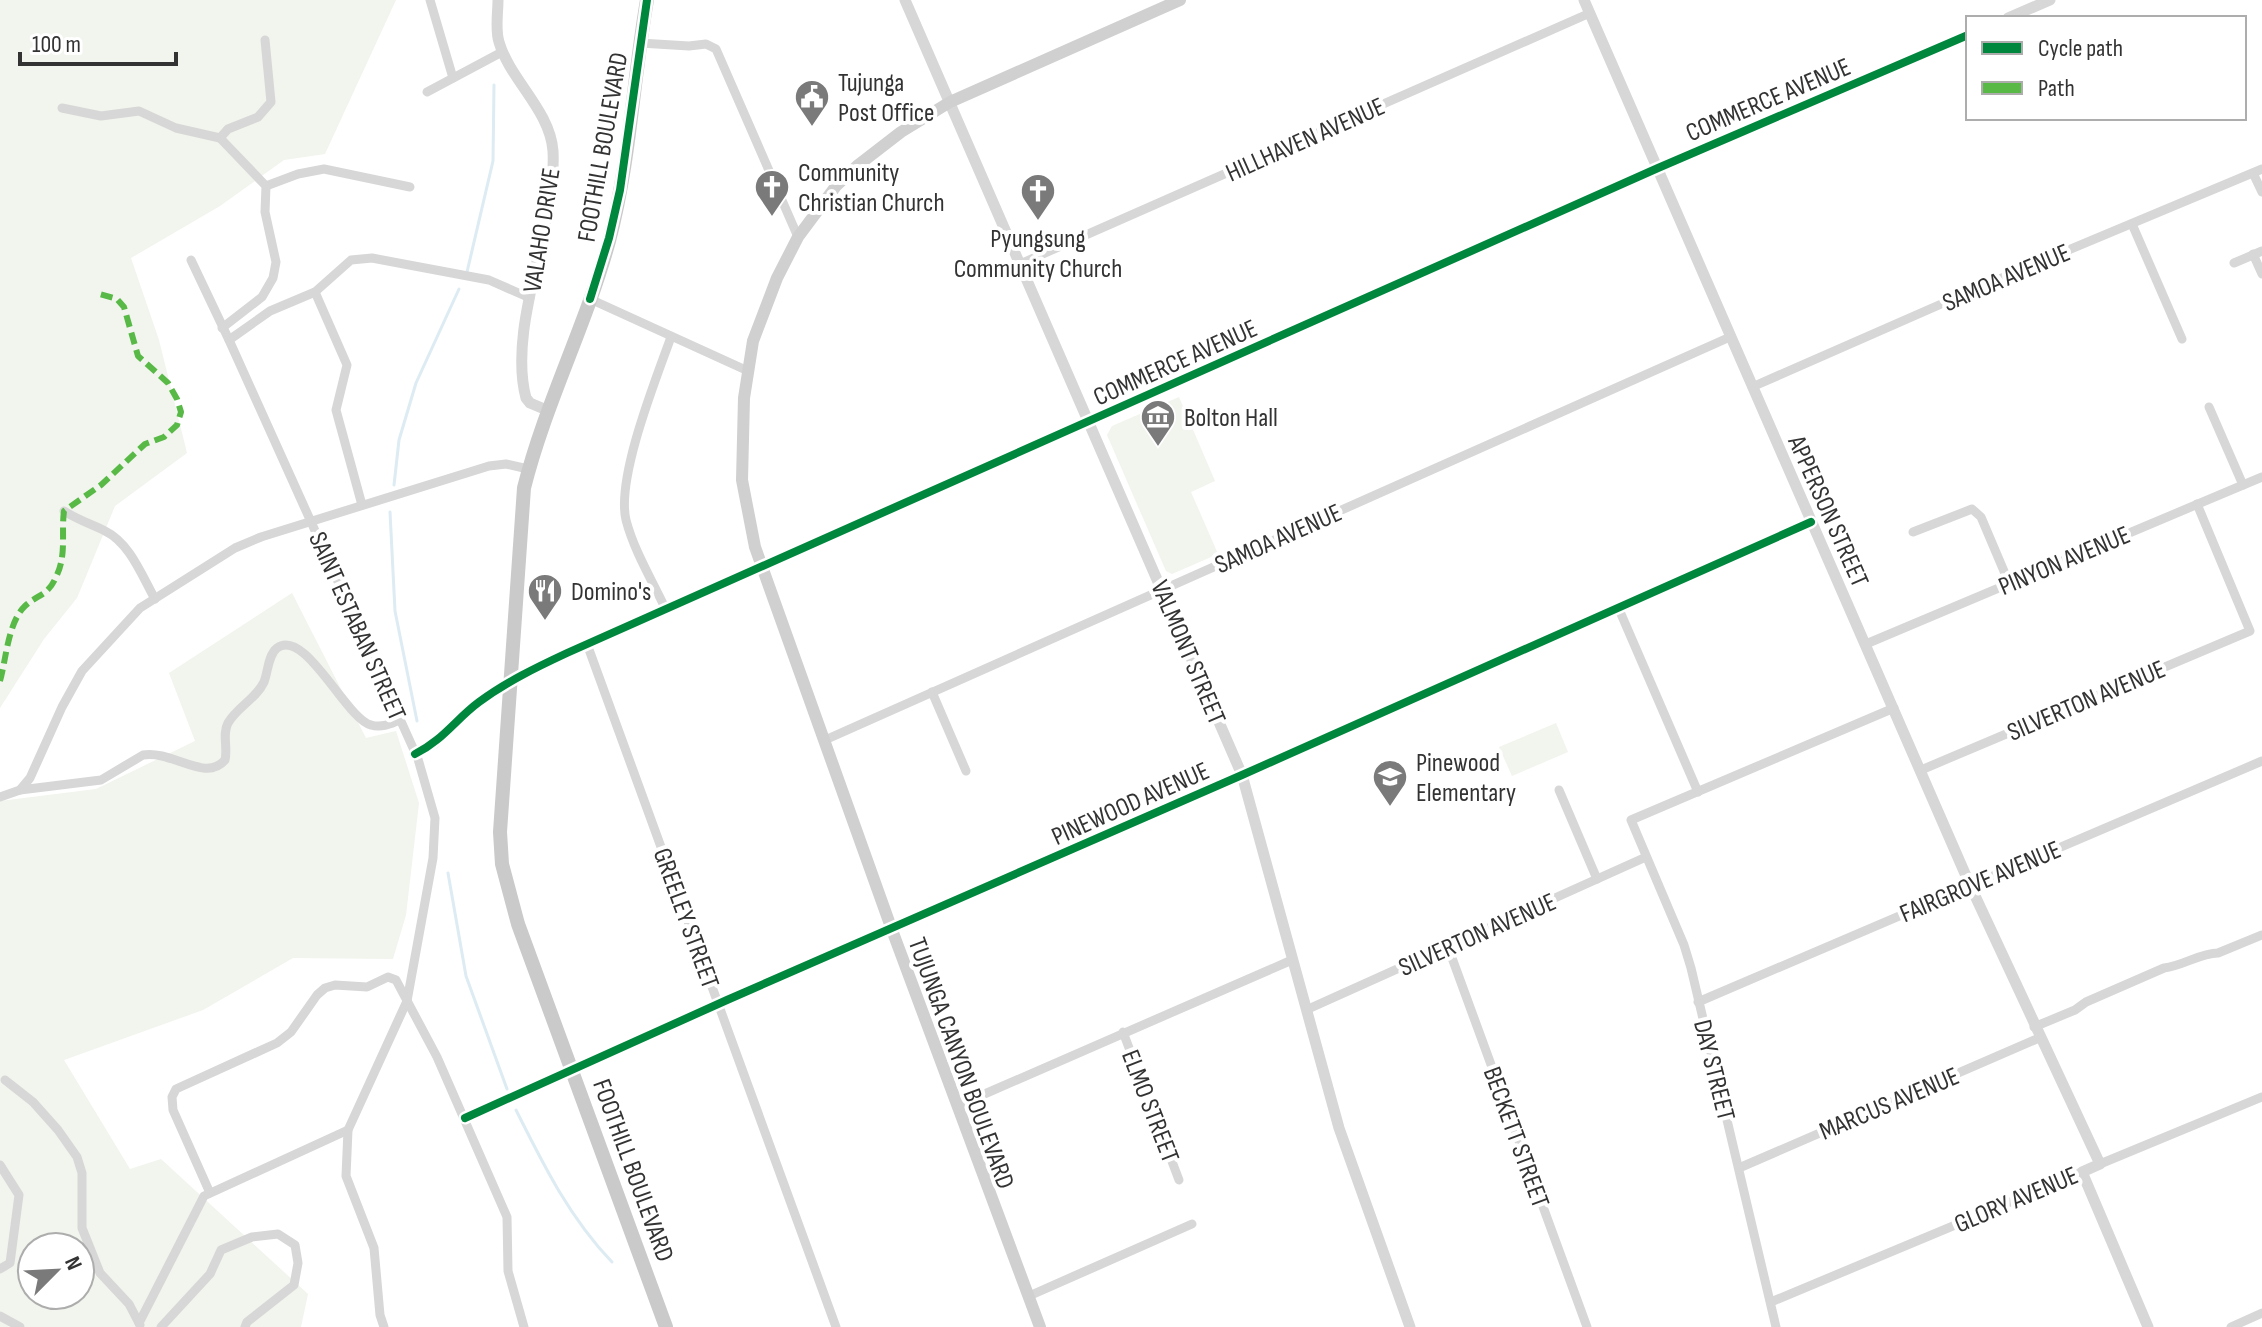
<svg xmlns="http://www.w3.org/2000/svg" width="2262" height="1327" viewBox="0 0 2262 1327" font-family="'Sofia Sans Condensed',sans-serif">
	<rect width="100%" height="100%" fill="#fff"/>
	<!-- green -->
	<g fill="#f1f5ed" fill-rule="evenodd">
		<polygon points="0,0 396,0 325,154 284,160 220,206 131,258 159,340 187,453 115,506 77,598 44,639 0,708"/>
		<polygon points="1179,397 1215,481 1191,492 1218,554 1172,574 1166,571 1107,435 1112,426"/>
		<path d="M292,593l74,145 30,-7 23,72 -13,112 -13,44 -100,-1 -90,52 -139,50 66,109 31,-10 147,135 -7,33h-301v-526l96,-12 99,-48 -26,-68zM32,1247h48v48h-48z"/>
		<polygon points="1556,723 1568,752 1512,776 1499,747"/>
	</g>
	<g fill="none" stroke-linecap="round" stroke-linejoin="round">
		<!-- stream -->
		<g stroke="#ddebf3" stroke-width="3">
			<polyline points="467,272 493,161 494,85"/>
			<polyline points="394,485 399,440 416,383 459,289"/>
			<polyline points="390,512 395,611 417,721"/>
			<polyline points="448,873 466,976 507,1089"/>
			<path d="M516,1110c27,54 53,107 96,152"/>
		</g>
		<!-- minor -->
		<g stroke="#d7d7d7" stroke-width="9">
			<polyline points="430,0 453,78"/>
			<polyline points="640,43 689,46 706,44 716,49 798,237"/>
			<polyline points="427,92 502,52"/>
			<polyline points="62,108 101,116 139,111 176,128 220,138"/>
			<polyline points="2253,173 2262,192"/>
			<polyline points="266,186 298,174 324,169 410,187"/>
			<polyline points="2132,224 2182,339"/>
			<polyline points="2253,254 2262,274"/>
			<polyline points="191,260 229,340 418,759 435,818 433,858 407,1001 348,1130 346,1176 374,1248 380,1315 384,1327"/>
			<polyline points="2234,263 2262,251"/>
			<polyline points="1020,264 1590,13"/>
			<polyline points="315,292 347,365 336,410 362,505"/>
			<polyline points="590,299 748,371"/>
			<polyline points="222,328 262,297 273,278 276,262 265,212 266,186 220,138 228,129 258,117 271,102 265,40"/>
			<polyline points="229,340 270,311 315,292 351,260 372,258 489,280 530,298"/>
			<polyline points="1752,387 1980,287 2262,169"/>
			<polyline points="2209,407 2243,485"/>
			<path d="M64,511c14,9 27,13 41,20 25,12 37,45 50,68"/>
			<polyline points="1913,532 1972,509 1981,517 2009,583"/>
			<polyline points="1618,607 1698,792"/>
			<path d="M666,610c-13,-28 -32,-59 -40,-90 -10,-42 30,-141 45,-183"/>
			<polyline points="587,644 836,1327"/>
			<polyline points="1866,644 2262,477"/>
			<polyline points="932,692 966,771"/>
			<polyline points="825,740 1730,337"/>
			<polyline points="415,754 435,744 477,704 509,684"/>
			<polyline points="1921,770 2250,631 2197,504"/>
			<path d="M20,790l81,-10 42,-25c30,-5 62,28 82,5 3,-12 -3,-26 3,-37 9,-16 28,-24 36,-41 4,-10 4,-27 13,-34 28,-21 69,71 94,77 10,3 20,-1 29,-5"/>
			<polyline points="1559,790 1597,879"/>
			<polyline points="0,797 20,790 30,778 62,707 82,671 140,608 235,548 261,537 489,466 506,464 528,469"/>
			<polyline points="1448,947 1587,1327"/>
			<polyline points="1698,1002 2262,761"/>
			<polyline points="1306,1010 1646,857"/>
			<path d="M2034,1027l41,-17 11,-8 78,-34c19,-2 36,-15 54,-15l44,-18"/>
			<polyline points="1123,1032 1179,1180"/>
			<polyline points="5,1080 33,1102 58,1130 77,1157 82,1173 82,1228 100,1273 129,1304 140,1325"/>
			<polyline points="957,1106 1292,960"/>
			<polyline points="465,1118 727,1000 1242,775 1811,522"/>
			<polyline points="2100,1164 2262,1097"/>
			<polyline points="0,1165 19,1195 10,1263 0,1269"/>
			<polyline points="1739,1168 2039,1038"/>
			<polyline points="210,1193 173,1110 172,1097 176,1089 277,1043 291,1032 317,995 325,988 335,985 367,987 388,977 396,980 437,1057 507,1217 508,1271 524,1327"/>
			<polyline points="1029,1296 1192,1224"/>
			<polyline points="1771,1302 2082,1172"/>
			<polyline points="0,1316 20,1327"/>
			<polyline points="139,1323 204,1196 348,1130"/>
			<polyline points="161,1327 210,1274 221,1250 252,1237 278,1234 295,1245 298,1263 294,1285 247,1322 245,1327"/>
			<polyline points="1776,1327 1691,968 1684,945 1631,820 1894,708"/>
			<polyline points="2231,1327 2262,1313"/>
		</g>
		<!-- tertiary -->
		<g stroke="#d7d7d7" stroke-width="11">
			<path d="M498,0c0,13 -3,30 1,42 11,38 51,68 54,109 4,75 -46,175 -27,247l4,5 19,8"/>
			<polyline points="905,0 1242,775 1339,1128 1410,1327"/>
			<polyline points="1584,0 1970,885 2100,1164 2082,1172 2148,1327"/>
			<polyline points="2008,18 2050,0"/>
			<polyline points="509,684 528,671 587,644 1658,168 1968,35"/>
		</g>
		<!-- secondary -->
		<polyline stroke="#d0d0d0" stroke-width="12" points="1040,1327 892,930 755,547 742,480 744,398 753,341 777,278 798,237 836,186 857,166 901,132 950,102 1180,0"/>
		<!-- primary -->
		<path stroke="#cacaca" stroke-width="14" d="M647,0c-14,80 -17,162 -38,241 -23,84 -64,163 -85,247l-24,344 2,32 16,60 148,403"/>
		<!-- quiet -->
		<path stroke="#58b947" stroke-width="6" stroke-dasharray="12 6" stroke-linecap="butt" d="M0,681c6,-21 8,-59 25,-75 13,-12 23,-10 31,-29 11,-22 5,-43 8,-66l37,-26 44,-41 19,-7 13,-12 4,-13 -4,-13 -9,-16 -30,-27 -14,-49 -7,-8 -21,-6"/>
		<defs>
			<g id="cycleway">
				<polyline points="590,299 609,238 620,190 647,0"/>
				<path d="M415,754c27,-13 41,-35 64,-52 27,-20 58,-35 88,-49l1091,-485 310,-133"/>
				<polyline points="465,1118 727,1000 1242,775 1811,522"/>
			</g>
		</defs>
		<!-- cycleway casing -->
		<use href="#cycleway" stroke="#fff" stroke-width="13"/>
		<!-- cycleway -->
		<use href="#cycleway" stroke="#00873e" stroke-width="8"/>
	</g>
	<!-- icons -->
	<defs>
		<symbol id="civic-pin" viewBox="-11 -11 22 30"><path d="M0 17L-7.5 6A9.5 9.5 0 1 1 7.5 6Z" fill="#7a7a7a" stroke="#fff"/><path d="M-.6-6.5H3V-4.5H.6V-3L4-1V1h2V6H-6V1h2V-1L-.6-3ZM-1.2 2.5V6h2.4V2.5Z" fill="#fff"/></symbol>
		<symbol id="church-pin" viewBox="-11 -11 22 30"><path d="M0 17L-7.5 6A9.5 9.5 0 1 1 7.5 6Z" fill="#7a7a7a" stroke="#fff"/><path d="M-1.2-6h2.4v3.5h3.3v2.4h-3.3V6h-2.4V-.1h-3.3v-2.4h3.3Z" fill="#fff"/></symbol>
		<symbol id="museum-pin" viewBox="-11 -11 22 30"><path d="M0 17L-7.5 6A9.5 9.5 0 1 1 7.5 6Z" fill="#7a7a7a" stroke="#fff"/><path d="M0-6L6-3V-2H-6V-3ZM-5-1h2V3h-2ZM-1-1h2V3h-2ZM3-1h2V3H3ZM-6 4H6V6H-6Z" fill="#fff"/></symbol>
		<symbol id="restaurant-pin" viewBox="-11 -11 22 30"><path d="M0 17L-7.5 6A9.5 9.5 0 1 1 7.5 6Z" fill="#7a7a7a" stroke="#fff"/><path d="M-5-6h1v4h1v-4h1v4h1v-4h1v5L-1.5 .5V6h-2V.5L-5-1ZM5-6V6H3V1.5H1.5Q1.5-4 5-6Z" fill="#fff"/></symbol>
		<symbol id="school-pin" viewBox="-11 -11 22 30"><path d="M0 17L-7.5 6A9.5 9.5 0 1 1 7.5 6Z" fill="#7a7a7a" stroke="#fff"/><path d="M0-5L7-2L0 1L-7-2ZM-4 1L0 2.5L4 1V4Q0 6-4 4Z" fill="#fff"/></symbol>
	</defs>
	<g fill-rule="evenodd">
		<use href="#civic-pin" x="792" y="77" width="40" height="54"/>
		<use href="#church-pin" x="752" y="167" width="40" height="54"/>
		<use href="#church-pin" x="1018" y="171" width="40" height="54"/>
		<use href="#museum-pin" x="1138" y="397" width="40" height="54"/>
		<use href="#restaurant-pin" x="525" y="571" width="40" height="54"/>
		<use href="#school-pin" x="1370" y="757" width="40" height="54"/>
	</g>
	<g text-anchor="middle" stroke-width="8" stroke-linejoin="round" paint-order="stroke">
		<!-- poi labels -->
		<g font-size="26" fill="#333" stroke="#fff" text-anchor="start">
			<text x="838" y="91">Tujunga<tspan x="838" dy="30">Post Office</tspan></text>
			<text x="798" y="181">Community<tspan x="798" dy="30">Christian Church</tspan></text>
			<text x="1038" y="247" text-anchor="middle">Pyungsung<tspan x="1038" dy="30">Community Church</tspan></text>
			<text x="1184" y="426">Bolton Hall</text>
			<text x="571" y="600">Domino's</text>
			<text x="1416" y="771">Pinewood<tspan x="1416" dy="30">Elementary</tspan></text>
		</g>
		<!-- street labels -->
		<g font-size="26" fill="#333" stroke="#fff">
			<text transform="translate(1768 99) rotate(-23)" y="9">COMMERCE AVENUE</text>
			<text transform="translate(1305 139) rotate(-24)" y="9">HILLHAVEN AVENUE</text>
			<text transform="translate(602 147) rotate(-80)" y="9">FOOTHILL BOULEVARD</text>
			<text transform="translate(541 230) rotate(-81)" y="9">VALAHO DRIVE</text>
			<text transform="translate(2006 277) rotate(-23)" y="9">SAMOA AVENUE</text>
			<text transform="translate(1175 362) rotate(-24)" y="9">COMMERCE AVENUE</text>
			<text transform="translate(1829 511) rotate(66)" y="9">APPERSON STREET</text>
			<text transform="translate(1278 538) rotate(-24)" y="9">SAMOA AVENUE</text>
			<text transform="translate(2064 560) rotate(-23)" y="9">PINYON AVENUE</text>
			<text transform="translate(358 626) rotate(66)" y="9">SAINT ESTABAN STREET</text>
			<text transform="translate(1189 652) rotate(67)" y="9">VALMONT STREET</text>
			<text transform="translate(2086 700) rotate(-23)" y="9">SILVERTON AVENUE</text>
			<text transform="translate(1130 803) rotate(-24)" y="9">PINEWOOD AVENUE</text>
			<text transform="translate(1980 881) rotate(-23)" y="9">FAIRGROVE AVENUE</text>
			<text transform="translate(687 918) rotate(70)" y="9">GREELEY STREET</text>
			<text transform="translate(1477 934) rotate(-24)" y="9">SILVERTON AVENUE</text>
			<text transform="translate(962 1063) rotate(70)" y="9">TUJUNGA CANYON BOULEVARD</text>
			<text transform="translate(1715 1070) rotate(76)" y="9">DAY STREET</text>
			<text transform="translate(1889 1103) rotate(-23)" y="9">MARCUS AVENUE</text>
			<text transform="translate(1151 1106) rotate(69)" y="9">ELMO STREET</text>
			<text transform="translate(1517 1137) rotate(70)" y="9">BECKETT STREET</text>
			<text transform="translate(634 1170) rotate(70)" y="9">FOOTHILL BOULEVARD</text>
			<text transform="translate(2016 1199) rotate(-23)" y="9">GLORY AVENUE</text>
		</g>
	</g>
	<!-- legend -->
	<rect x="1966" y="16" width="280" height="104" fill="#ffffff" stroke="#adadad" stroke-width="2"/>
	<rect x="1982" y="42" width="40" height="12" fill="#00873e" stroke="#adadad" stroke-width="2"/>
	<text x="2038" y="56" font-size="24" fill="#333333">Cycle path</text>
	<rect x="1982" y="82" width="40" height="12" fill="#58b947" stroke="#adadad" stroke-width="2"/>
	<text x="2038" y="96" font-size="24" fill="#333333">Path</text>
	<!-- north arrow -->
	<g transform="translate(56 1271) rotate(66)"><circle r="38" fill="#ffffff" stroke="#adadad" stroke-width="2"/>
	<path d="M0-6L14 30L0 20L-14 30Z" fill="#7a7a7a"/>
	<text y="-12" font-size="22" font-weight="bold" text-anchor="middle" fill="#333333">N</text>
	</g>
	<!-- scale -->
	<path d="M20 52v12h156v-12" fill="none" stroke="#333333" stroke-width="4"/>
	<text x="32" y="52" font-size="24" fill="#333333" stroke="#ffffff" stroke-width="6" paint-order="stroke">100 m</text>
</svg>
